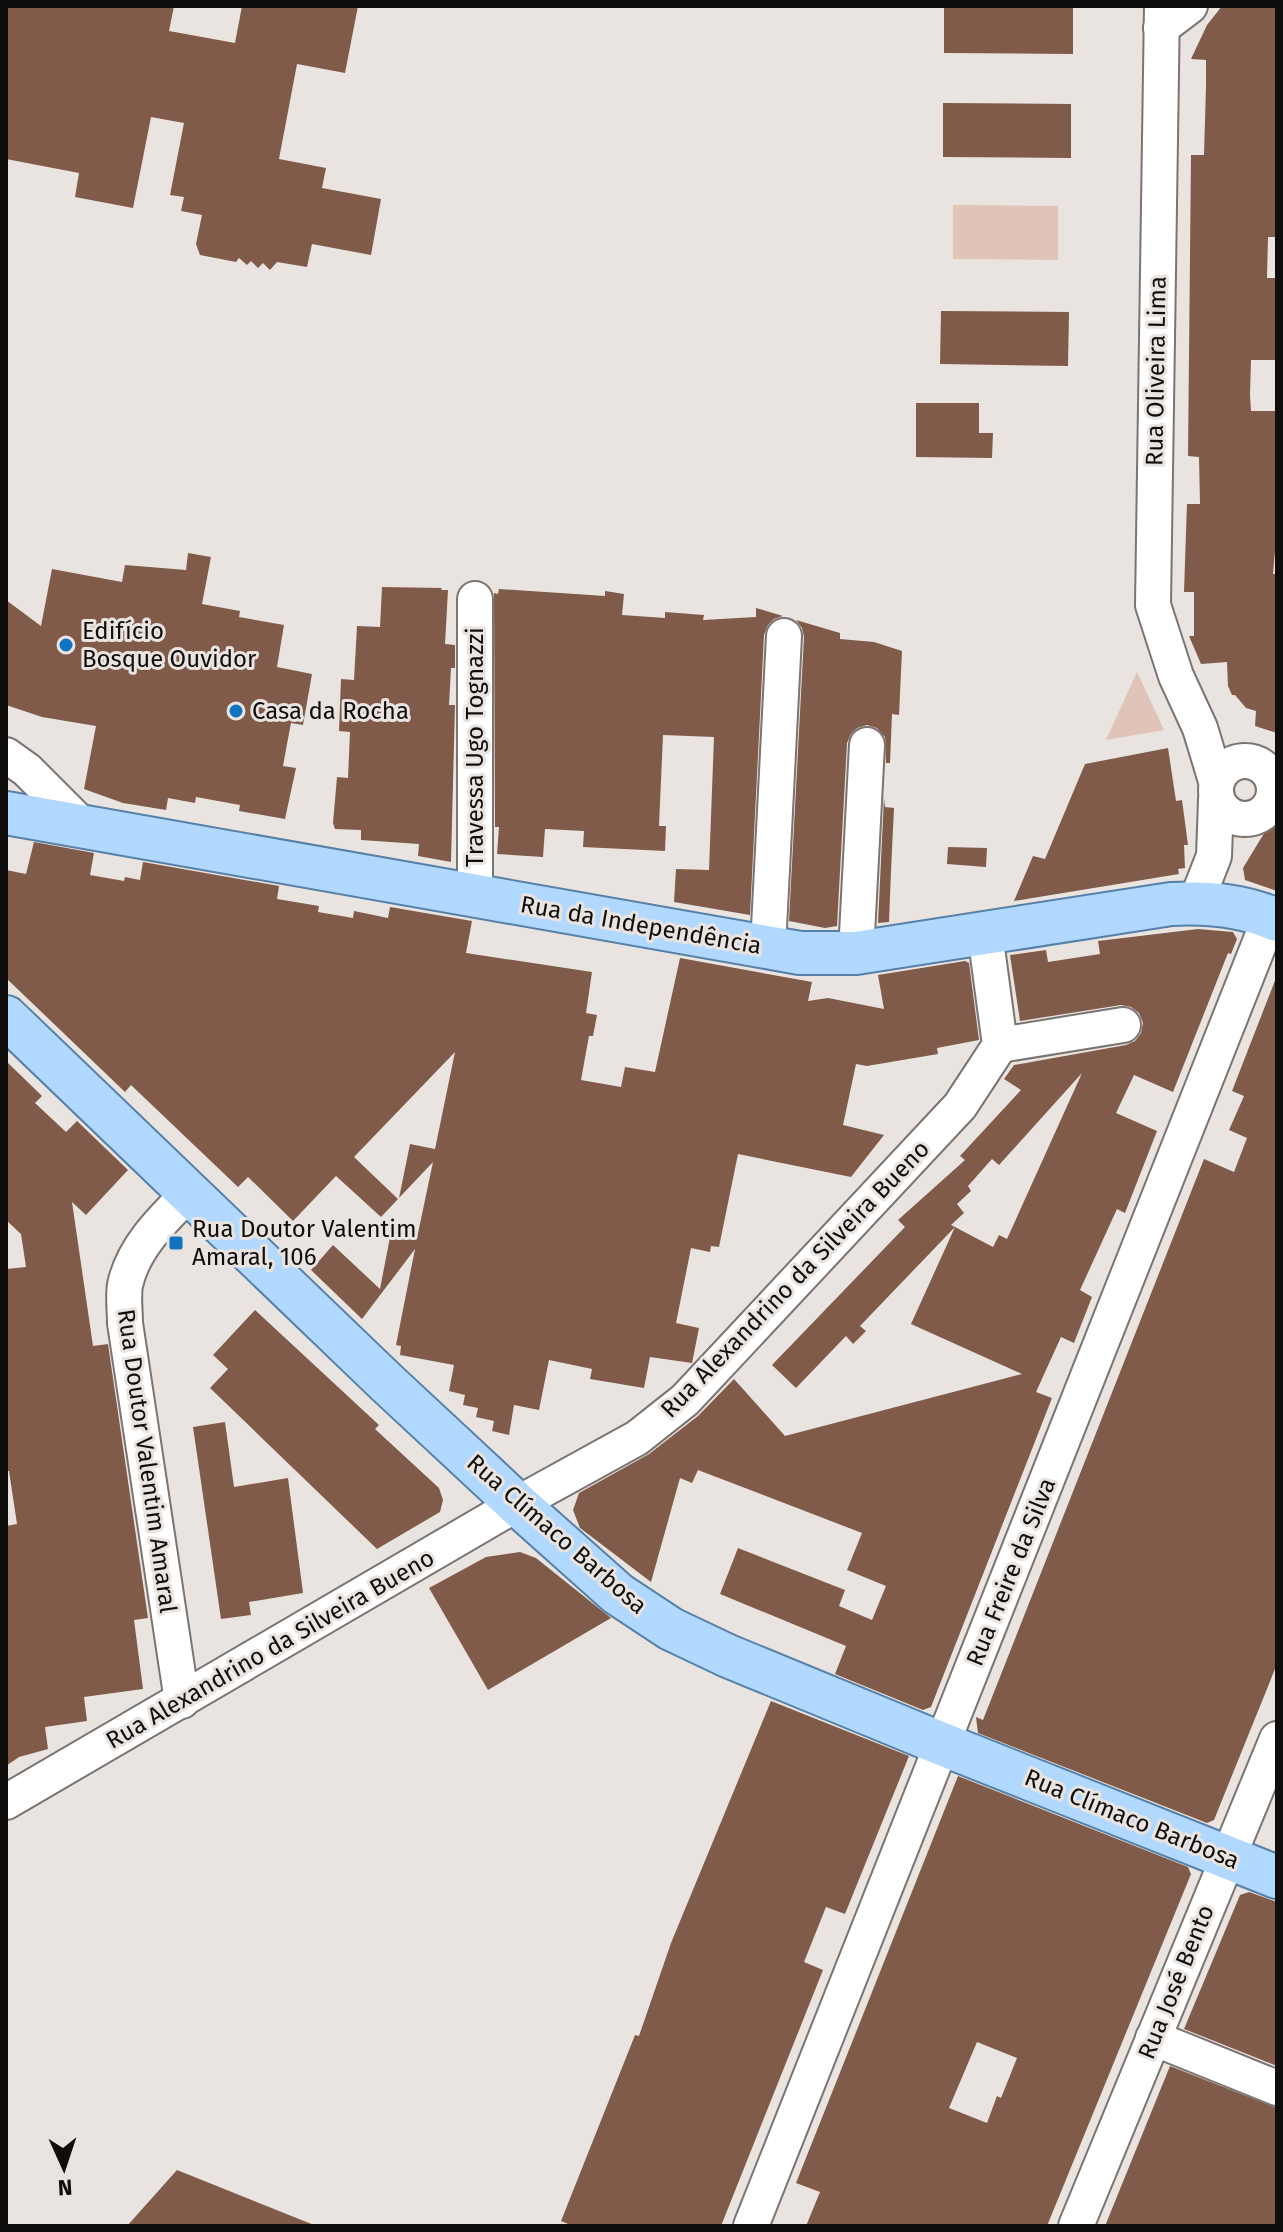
<svg xmlns="http://www.w3.org/2000/svg" width="1283" height="2232" viewBox="0 0 1283 2232" font-family="'Fira Sans',sans-serif">
	<rect width="100%" height="100%" fill="#eae4e1"/>
	<!-- green -->
	<g fill="#e0c4b7">
		<polygon points="953,205 1058,206 1058,260 953,259"/>
		<polygon points="1137,672 1164,730 1106,740"/>
	</g>
	<!-- building -->
	<g fill="#815b49" fill-rule="evenodd">
		<polygon points="6,6 174,6 169,31 235,43 242,6 358,6 345,73 297,64 279,159 326,168 322,188 381,199 371,255 312,244 307,267 277,262 270,270 263,263 258,268 251,261 247,265 239,258 236,262 200,255 196,244 202,215 181,211 184,197 170,195 184,123 151,117 133,208 75,197 79,173 6,159"/>
		<polygon points="944,6 1073,6 1073,54 944,53"/>
		<polygon points="1222,6 1277,6 1277,237 1268,237 1267,278 1277,278 1277,360 1251,360 1250,395 1251,411 1277,411 1277,528 1273,574 1277,574 1277,733 1255,726 1256,711 1246,708 1235,695 1232,695 1228,686 1227,662 1201,664 1189,636 1194,636 1194,592 1184,592 1187,504 1200,504 1199,457 1188,456 1191,155 1204,155 1206,86 1206,60 1191,59 1207,25"/>
		<polygon points="943,103 1071,104 1071,158 943,157"/>
		<polygon points="941,311 1069,312 1068,366 940,364"/>
		<polygon points="916,403 979,403 979,433 993,433 992,458 916,457"/>
		<polygon points="188,553 211,557 202,604 240,611 239,617 284,625 277,667 312,674 303,725 291,723 287,744 283,766 296,768 285,819 239,811 240,805 196,797 195,803 168,798 166,810 123,803 95,793 84,789 96,726 42,717 6,705 6,600 41,626 52,569 122,582 125,565 186,570"/>
		<polygon points="382,587 442,588 441,590 448,590 445,644 455,645 455,668 451,668 449,705 455,705 451,862 418,856 419,844 361,840 361,830 335,829 333,823 337,777 348,778 350,732 339,731 341,679 354,680 357,626 380,627"/>
		<polygon points="499,589 605,596 605,591 624,594 622,615 665,618 665,612 704,615 703,620 756,617 756,608 783,616 774,619 768,625 764,635 750,915 674,902 676,869 709,870 714,737 663,735 659,826 666,826 665,851 583,847 584,831 545,829 543,857 497,854 499,827 495,827 494,593 498,594"/>
		<polygon points="796,620 840,633 840,639 874,642 902,651 899,715 892,714 890,763 886,763 885,737 877,728 867,725 857,728 851,734 847,743 837,926 825,928 789,921 804,637 802,628"/>
		<polygon points="1168,748 1176,801 1182,800 1188,845 1184,845 1185,868 1178,869 1179,874 1014,901 1033,856 1045,859 1085,764"/>
		<polygon points="884,798 885,807 894,808 891,871 889,922 878,923"/>
		<polygon points="1277,812 1277,891 1245,880 1243,868"/>
		<polygon points="34,842 94,853 90,875 124,881 125,877 140,880 143,862 279,886 277,899 319,906 318,912 353,918 354,911 388,918 390,907 472,921 466,953 592,972 586,1013 597,1015 593,1036 589,1036 581,1080 621,1087 625,1067 655,1072 680,958 812,982 808,1001 828,998 884,1009 878,975 965,961 969,963 979,1040 937,1048 938,1054 867,1066 856,1064 843,1125 884,1135 851,1177 738,1154 719,1247 711,1246 710,1252 691,1248 676,1323 699,1328 692,1363 650,1357 644,1388 590,1379 592,1369 549,1360 539,1410 514,1405 509,1435 492,1431 494,1421 476,1417 478,1408 463,1405 465,1395 449,1391 454,1365 400,1355 401,1346 396,1345 415,1249 362,1319 311,1270 333,1245 380,1289 391,1232 417,1238 433,1162 399,1198 410,1144 435,1149 455,1052 354,1157 398,1199 381,1217 336,1176 293,1221 248,1177 238,1187 131,1085 125,1092 6,978 6,870 26,874"/>
		<polygon points="948,847 987,848 986,867 947,864"/>
		<polygon points="1198,929 1233,932 1237,939 1231,954 1228,953 1173,1092 1134,1075 1116,1113 1157,1131 1125,1213 1117,1209 1080,1290 1092,1297 1074,1343 1061,1337 1036,1392 1052,1398 931,1707 923,1710 835,1674 846,1646 720,1594 738,1548 845,1590 839,1606 872,1620 886,1586 847,1570 862,1533 698,1470 692,1483 680,1478 651,1582 580,1528 573,1510 579,1493 649,1454 698,1416 734,1379 785,1436 1022,1374 911,1324 955,1227 993,1247 999,1235 1007,1239 1082,1073 999,1165 992,1159 968,1186 971,1191 957,1204 964,1213 951,1225 955,1227 860,1326 866,1331 853,1344 846,1336 796,1388 772,1365 905,1227 898,1220 965,1160 960,1156 1021,1090 1004,1079 1014,1065 1126,1045 1135,1041 1141,1033 1143,1023 1139,1013 1131,1007 1121,1005 1020,1021 1010,955 1046,950 1048,962 1100,954 1098,941"/>
		<polygon points="1276,978 1277,1664 1214,1820 1207,1823 978,1733 976,1717 983,1720 1204,1159 1234,1172 1247,1138 1229,1130 1244,1096 1232,1091"/>
		<polygon points="6,1061 42,1096 35,1103 66,1132 77,1121 128,1170 86,1215 72,1202 93,1346 108,1344 148,1618 134,1620 143,1689 84,1697 87,1721 45,1727 48,1749 19,1757 6,1766 6,1526 17,1524 9,1471 6,1471 6,1269 26,1267 21,1234 6,1220"/>
		<polygon points="255,1310 379,1425 375,1429 439,1488 443,1500 440,1512 377,1549 210,1388 228,1369 213,1355"/>
		<polygon points="225,1422 234,1487 288,1478 303,1593 249,1602 251,1615 221,1619 193,1427"/>
		<polygon points="520,1552 536,1558 611,1618 488,1690 429,1588 486,1557"/>
		<polygon points="771,1701 909,1756 845,1914 826,1907 804,1962 823,1970 721,2226 573,2226 561,2221 635,2035 639,2036 671,1943"/>
		<path d="M958,1776l230,91 3,7 -144,352h-241l14,-34 -24,-9zM977,2042l40,16 -16,40 -4,-2 -10,27 -38,-15z"/>
		<polygon points="1249,1892 1277,1902 1277,2066 1184,2029 1240,1895"/>
		<polygon points="1170,2066 1277,2108 1277,2226 1105,2226"/>
		<polygon points="177,2170 314,2225 314,2226 127,2226"/>
	</g>
	<g fill="none" stroke-linecap="round" stroke-linejoin="round">
		<defs>
			<g id="minor">
				<polyline points="1162,6 1153,605 1176,676 1200,728 1216,781"/>
				<polyline points="1161,28 1190,6"/>
				<polyline points="475,599 475,895"/>
				<polyline points="6,755 27,770 84,827"/>
				<circle cx="1245" cy="790" r="29"/>
				<polyline points="1196,902 1214,856 1216,800"/>
				<polyline points="768,947 784,636"/>
				<polyline points="856,953 867,745"/>
				<polyline points="1000,1045 1123,1025"/>
				<path d="M182,1701l-57,-378c0,-12 -2,-26 0,-38 8,-37 37,-65 63,-91"/>
				<polyline points="6,1802 517,1504 637,1438 685,1400 960,1106 1000,1045 985,933"/>
				<polyline points="1153,2038 1277,2088"/>
				<polyline points="751,2226 1270,917"/>
				<polyline points="1076,2226 1277,1739"/>
			</g>
			<g id="major">
				<path d="M6,813l794,140h56l315,-49c35,-2 74,2 106,16"/>
				<polyline points="6,1017 387,1383 517,1504 618,1594 671,1629 728,1656 942,1744 1277,1877"/>
			</g>
		</defs>
		<!-- minor casing -->
		<use href="#minor" stroke="#7a7472" stroke-width="38"/>
		<!-- major casing -->
		<use href="#major" stroke="#5780a9" stroke-width="46"/>
		<!-- minor -->
		<use href="#minor" stroke="#fff" stroke-width="34"/>
		<!-- major -->
		<use href="#major" stroke="#b1d8fe" stroke-width="42"/>
	</g>
	<!-- markers -->
	<g fill="#1174c0" stroke="#eae4e1" stroke-width="3">
		<circle cx="66" cy="645" r="8"/>
		<circle cx="236" cy="711" r="8"/>
		<rect x="168" y="1235" width="16" height="16" rx="4"/>
	</g>
	<g text-anchor="middle" stroke-width="6" stroke-linejoin="round" paint-order="stroke">
		<!-- street labels -->
		<g font-size="24" fill="#100e0d" stroke="#eae4e1">
			<text transform="translate(1156 371) rotate(-89)" y="8">Rua Oliveira Lima</text>
			<text transform="translate(475 747) rotate(-90)" y="8">Travessa Ugo Tognazzi</text>
			<text transform="translate(641 925) rotate(10)" y="8">Rua da Independência</text>
			<text transform="translate(795 1279) rotate(-46)" y="8">Rua Alexandrino da Silveira Bueno</text>
			<text transform="translate(147 1461) rotate(82)" y="8">Rua Doutor Valentim Amaral</text>
			<text transform="translate(557 1534) rotate(41)" y="8">Rua Clímaco Barbosa</text>
			<text transform="translate(1011 1572) rotate(-68)" y="8">Rua Freire da Silva</text>
			<text transform="translate(270 1649) rotate(-30)" y="8">Rua Alexandrino da Silveira Bueno</text>
			<text transform="translate(1132 1819) rotate(22)" y="8">Rua Clímaco Barbosa</text>
			<text transform="translate(1176 1982) rotate(-68)" y="8">Rua José Bento</text>
		</g>
		<!-- poi labels -->
		<g font-size="24" fill="#100e0d" stroke="#eae4e1" text-anchor="start">
			<text x="82" y="639">Edifício<tspan x="82" dy="28">Bosque Ouvidor</tspan></text>
			<text x="252" y="719">Casa da Rocha</text>
			<text x="192" y="1237">Rua Doutor Valentim<tspan x="192" dy="28">Amaral, 106</tspan></text>
		</g>
	</g>
	<!-- border -->
	<rect width="1283" height="2232" fill="none" stroke="#100e0d" stroke-width="16"/>
	<!-- north arrow -->
	<g transform="translate(64 2168) rotate(177)" stroke="#eae4e1" stroke-width="6" paint-order="stroke">
	<path d="M0-6L14 30L0 20L-14 30Z" fill="#100e0d"/>
	<text y="-12" font-size="22" font-weight="bold" text-anchor="middle" fill="#100e0d">N</text>
	</g>
</svg>
